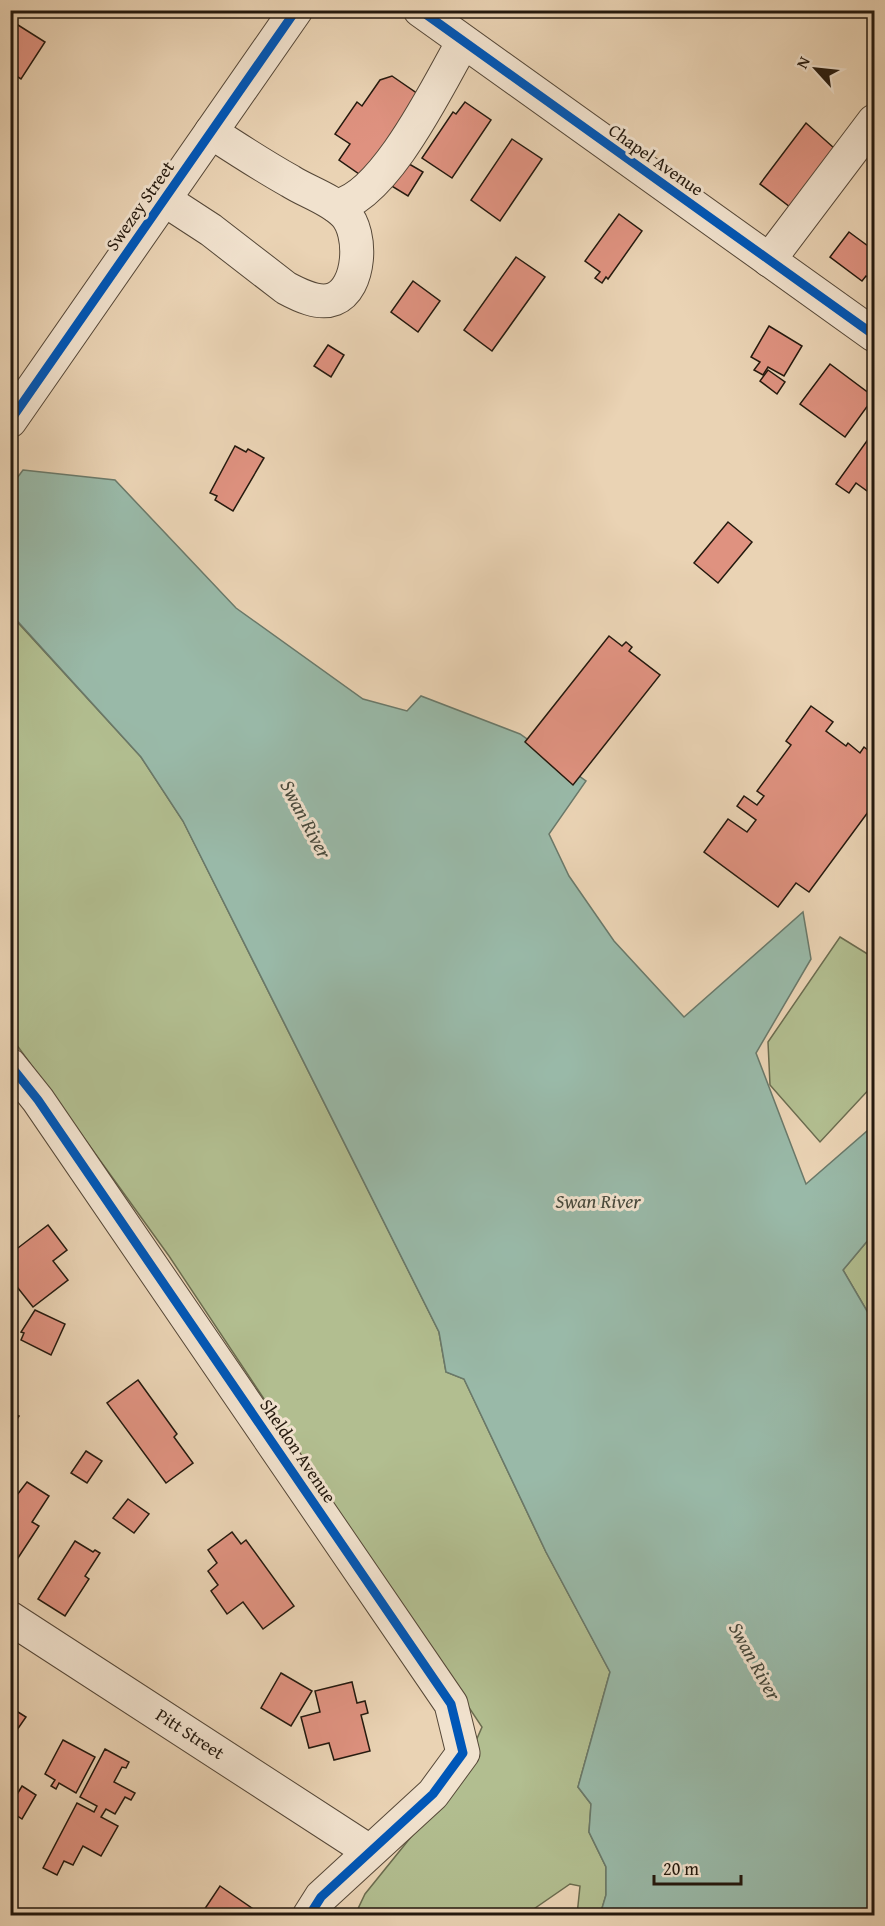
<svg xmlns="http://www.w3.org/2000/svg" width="885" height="1926" viewBox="0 0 885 1926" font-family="'Gentium Book Plus',serif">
	<rect width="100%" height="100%" fill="#ead3b4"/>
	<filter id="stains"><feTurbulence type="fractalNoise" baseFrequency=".00333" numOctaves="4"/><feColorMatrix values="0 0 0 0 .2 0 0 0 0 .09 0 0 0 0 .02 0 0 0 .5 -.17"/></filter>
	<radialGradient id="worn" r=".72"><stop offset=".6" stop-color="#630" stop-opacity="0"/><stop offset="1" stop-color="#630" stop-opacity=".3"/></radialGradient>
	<!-- green -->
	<g fill="#b2be90" stroke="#6b6c4f" stroke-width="1.5">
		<polygon points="10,614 141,757 183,821 439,1332 446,1372 464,1379 546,1552 610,1672 578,1787 591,1804 589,1832 606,1867 606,1895 600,1915 577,1915 580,1886 570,1884 525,1915 355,1915 365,1894 461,1775 482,1727 169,1256 11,1037"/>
		<polygon points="840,937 874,958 874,1084 820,1142 770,1085 768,1042"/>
		<polygon points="874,1233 874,1323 843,1270"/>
	</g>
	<!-- water -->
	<polygon fill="#99b9a8" stroke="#6a796a" stroke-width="1.5" points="23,470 115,480 236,608 363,699 407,711 421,696 520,734 586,781 549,834 569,876 614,941 684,1017 803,912 811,959 756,1053 806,1184 874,1125 874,1233 843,1270 874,1323 874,1915 600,1915 606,1895 606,1867 589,1832 591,1804 578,1787 610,1672 546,1552 464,1379 446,1372 439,1332 183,821 141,757 11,614 11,486"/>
	<!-- building -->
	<g fill="#df9280" stroke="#24190e" stroke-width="1.5">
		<polygon points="18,25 45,42 21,79 10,72 10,37"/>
		<polygon points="392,76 418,94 394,129 402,134 362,176 339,160 350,144 335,134 357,102 362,106 380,80"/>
		<polygon points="465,102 491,120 452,178 422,158 453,112 456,114"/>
		<polygon points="806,123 834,148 790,207 760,184"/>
		<polygon points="512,139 542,159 500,221 471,200"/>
		<polygon points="404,161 423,172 408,196 390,185"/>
		<polygon points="619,214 642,231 608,279 606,277 602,283 595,278 600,272 585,261"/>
		<polygon points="849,232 868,246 874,237 874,282 866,276 862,281 830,257"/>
		<polygon points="516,257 545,277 492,351 464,330"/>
		<polygon points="413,281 440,301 418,332 391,312"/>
		<polygon points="769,326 802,346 784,376 768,367 763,375 754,370 760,362 751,357"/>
		<polygon points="328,345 344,355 331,377 314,366"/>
		<polygon points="830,364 874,397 845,437 800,404"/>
		<polygon points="768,370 785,382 777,394 760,381"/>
		<polygon points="874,431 874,496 856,483 849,493 836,484"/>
		<polygon points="235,446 246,452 248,449 264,458 233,511 215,500 217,496 210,493"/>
		<polygon points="728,522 752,542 718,583 694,563"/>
		<polygon points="609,636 622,646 626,642 632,647 629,651 660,675 573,785 525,742"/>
		<polygon points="811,706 833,722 826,731 846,746 848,743 860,753 864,747 874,755 874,804 809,892 796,883 778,907 704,852 728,819 747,832 756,820 737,806 744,796 757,805 764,796 757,791 791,745 786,741"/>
		<polygon points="48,1225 67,1250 53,1261 68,1280 33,1307 10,1278 10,1254"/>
		<polygon points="35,1310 65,1324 51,1355 21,1340 24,1333 21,1332"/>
		<polygon points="138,1380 177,1434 174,1437 193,1463 166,1483 107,1403"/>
		<polygon points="10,1412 19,1416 10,1430"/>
		<polygon points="86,1451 102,1461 87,1483 71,1473"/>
		<polygon points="27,1482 49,1496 32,1522 39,1526 18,1558 16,1556 11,1564 10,1504"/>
		<polygon points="128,1499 149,1514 134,1533 113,1518"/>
		<polygon points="232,1532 241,1544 246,1540 294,1606 263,1629 243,1602 227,1614 211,1591 218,1585 208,1571 217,1563 208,1550"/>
		<polygon points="75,1541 93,1552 95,1550 100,1553 85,1576 89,1579 65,1616 38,1599"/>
		<polygon points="281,1673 312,1691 291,1726 261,1708"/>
		<polygon points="352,1682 357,1703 365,1701 368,1713 361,1715 370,1751 334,1760 329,1743 309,1748 301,1717 320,1712 315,1691"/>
		<polygon points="10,1707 26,1717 10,1740"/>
		<polygon points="63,1740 95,1757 76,1793 59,1783 56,1789 51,1786 55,1780 45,1774"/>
		<polygon points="105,1749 129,1762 126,1768 122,1767 114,1782 135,1793 131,1800 125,1797 115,1814 106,1809 101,1817 118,1826 101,1856 83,1846 73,1865 64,1861 57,1875 43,1868 77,1803 94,1812 97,1806 80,1797"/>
		<polygon points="22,1786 36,1795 22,1819 10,1811 10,1806"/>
		<polygon points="220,1886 259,1913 258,1916 200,1916"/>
	</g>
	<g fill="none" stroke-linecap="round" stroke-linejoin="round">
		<defs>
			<g id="minor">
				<polyline points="420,10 874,335"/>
				<path d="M165,200l46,30 75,58c13,7 33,17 48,11 27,-11 29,-66 11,-85 -14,-15 -38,-22 -55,-33 -27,-15 -53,-32 -79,-49"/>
				<path d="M336,206c49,-9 103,-122 127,-164"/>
				<polyline points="769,260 874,121"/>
				<polyline points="10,421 296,10"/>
				<polyline points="10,1065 38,1100 451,1704 463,1753 433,1794 321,1897 309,1916"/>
				<polyline points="10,1618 369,1851"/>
			</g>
		</defs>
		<!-- minor casing -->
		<use href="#minor" stroke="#564838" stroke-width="35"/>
		<!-- minor -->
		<use href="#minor" stroke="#f1e2ce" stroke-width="33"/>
		<defs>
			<g id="cycleway">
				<polyline points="420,10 874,335"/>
				<polyline points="10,421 296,10"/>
				<polyline points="10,1065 38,1100 451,1704 463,1753 433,1794 321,1897 309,1916"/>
			</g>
		</defs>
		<!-- cycleway casing -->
		<use href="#cycleway" stroke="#f1e2ce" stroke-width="13"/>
		<!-- cycleway -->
		<use href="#cycleway" stroke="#0057b8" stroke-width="9"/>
	</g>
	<g text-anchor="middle" stroke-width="6" stroke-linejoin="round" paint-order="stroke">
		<!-- street labels -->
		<g font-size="18" fill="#24190e" stroke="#f1e2ce">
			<text transform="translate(656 160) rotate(35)" y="6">Chapel Avenue</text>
			<text transform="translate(140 206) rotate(-55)" y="6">Swezey Street</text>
			<text transform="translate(298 1451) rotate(56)" y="6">Sheldon Avenue</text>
			<text transform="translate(190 1734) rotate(33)" y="6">Pitt Street</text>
		</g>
		<!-- water labels -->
		<g font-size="20" font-style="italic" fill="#47493c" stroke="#f1e2ce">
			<text transform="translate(306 819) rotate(62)" y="7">Swan River</text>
			<text x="598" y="1208">Swan River</text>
			<text transform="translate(755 1661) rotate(61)" y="7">Swan River</text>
		</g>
	</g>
	<!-- margin -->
	<rect width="885" height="1926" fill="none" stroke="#ead3b4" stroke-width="36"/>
	<rect x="12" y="12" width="861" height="1902" fill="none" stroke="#24190e" stroke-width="3"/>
	<rect x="18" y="18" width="849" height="1890" fill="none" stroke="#24190e" stroke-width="1.5"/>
	<!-- north arrow -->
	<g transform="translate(816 69) rotate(297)" stroke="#f1e2ce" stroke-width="4.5" paint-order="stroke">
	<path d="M0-4.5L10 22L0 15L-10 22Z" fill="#24190e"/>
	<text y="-9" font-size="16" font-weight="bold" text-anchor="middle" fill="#24190e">N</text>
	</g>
	<!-- scale -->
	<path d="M654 1875v9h87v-9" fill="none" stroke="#24190e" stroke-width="3"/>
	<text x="663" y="1875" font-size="18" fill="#24190e" stroke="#f1e2ce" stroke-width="4.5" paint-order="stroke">20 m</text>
	<rect width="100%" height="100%" filter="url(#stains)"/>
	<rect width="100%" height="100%" fill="url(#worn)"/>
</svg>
